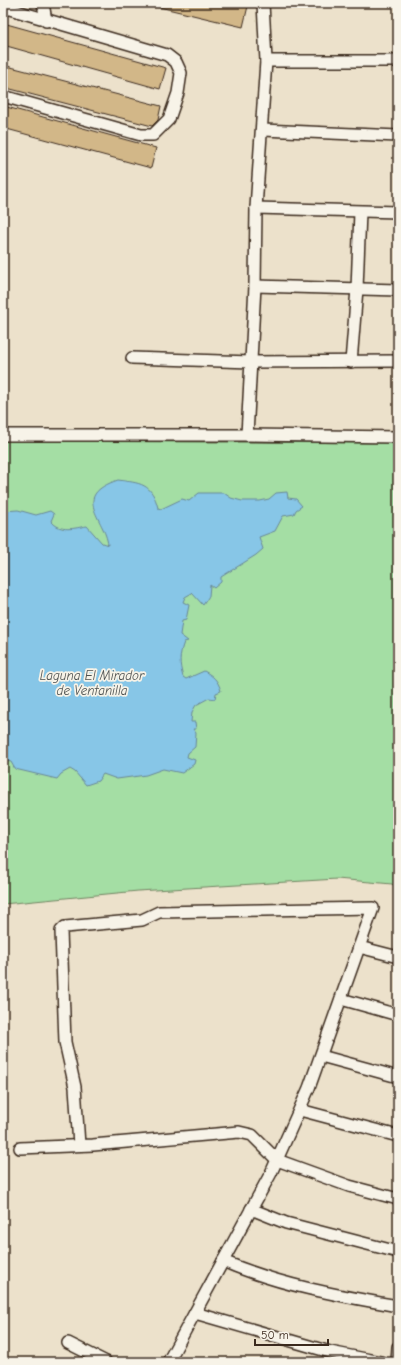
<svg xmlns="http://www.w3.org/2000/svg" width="401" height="1365" viewBox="0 0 401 1365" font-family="'Comic Neue',sans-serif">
	<rect width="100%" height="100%" fill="#ece1cb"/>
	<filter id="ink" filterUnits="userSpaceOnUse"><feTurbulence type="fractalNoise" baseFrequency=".025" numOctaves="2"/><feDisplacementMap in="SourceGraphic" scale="8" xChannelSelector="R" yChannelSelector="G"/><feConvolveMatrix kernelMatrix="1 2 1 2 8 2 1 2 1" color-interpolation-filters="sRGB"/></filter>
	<g filter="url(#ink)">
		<!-- green -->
		<polygon fill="#a4dea4" stroke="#708461" points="3,441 398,443 398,888 392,884 337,879 138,891 3,904"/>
		<!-- water -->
		<path fill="#87c6e7" stroke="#698897" d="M118,480c22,3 34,3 40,28l3,1 21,-10 7,2 10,-8h25l7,5 11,3h18l9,-2 7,-6 11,-1 1,6 8,1 6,7 -6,4 -2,4 -11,2 -8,15 -16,6 4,12 -7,6 -35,22v5l-7,6 -4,-3 -1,11 -6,9 -11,-12 -7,4 -2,5 6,3 -3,15 -4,1 -2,14 8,6 -4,1c-5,14 -5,21 -1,35l3,2 18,-8c9,5 14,9 17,20l-5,2 -1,6 -6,-1 -13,7 -4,7 -1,10h4l1,7h-3l3,4 -1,14 -7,6 -1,4 8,3 -1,4 -12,9 -19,-4 -17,6 -29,4 -14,-5 -5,7 -12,4 -11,-13 -5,-3 -9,5 -4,5 -42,-10 -4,-7 -8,-2v-249l15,-1 18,5 14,-4 4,3 -3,7c10,12 23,7 36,5l15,17 6,2c-3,-27 -38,-49 10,-65z"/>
		<!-- building -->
		<g fill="#d2b788" stroke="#3b2a1e">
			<polygon points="155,3 234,3 248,6 243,27 155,6"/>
			<polygon points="3,23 166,68 160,89 3,45"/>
			<polygon points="3,65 161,106 158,120 152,126 3,87"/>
			<polygon points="3,106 156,148 151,168 3,128"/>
		</g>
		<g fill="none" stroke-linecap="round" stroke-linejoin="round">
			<defs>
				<g id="minor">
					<polyline points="43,3 46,21"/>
					<polyline points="3,7 167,55 176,62 181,73 178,93 169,119 153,135 141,135 3,96"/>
					<polyline points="266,61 398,61"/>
					<polyline points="263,130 398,136"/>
					<polyline points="256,208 398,212"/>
					<polyline points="255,286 398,290"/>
					<polyline points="132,358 251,362 398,361"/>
					<polyline points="351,362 357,289 360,212"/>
					<polyline points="3,435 247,435 398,437"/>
					<polyline points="247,435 255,286 256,208 266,61 263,3"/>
					<polyline points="359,947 398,957"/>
					<polyline points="341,999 398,1015"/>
					<polyline points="321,1056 398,1077"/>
					<polyline points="300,1110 398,1136"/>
					<polyline points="79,1145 75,1087 65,1042 61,931 65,927 142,920 159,912 373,908 309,1088 271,1173 168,1362"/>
					<polyline points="20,1148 93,1145 239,1132 252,1135 277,1160 349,1186 398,1199"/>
					<polyline points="251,1209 286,1223 398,1252"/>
					<path d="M223,1261c55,24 117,35 175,45"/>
					<polyline points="195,1313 330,1352 381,1362"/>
					<polyline points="68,1343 106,1362"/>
					<polyline points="397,1362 398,1347"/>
				</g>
			</defs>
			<!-- minor casing -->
			<use href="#minor" stroke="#3b2a1e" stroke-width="14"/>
			<!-- minor -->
			<use href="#minor" stroke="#f7f3e8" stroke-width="11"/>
		</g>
	</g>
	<g text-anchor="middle" stroke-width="3.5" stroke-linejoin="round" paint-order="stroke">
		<!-- water labels -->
		<g font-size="13" font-style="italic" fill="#4e5150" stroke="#f7f3e8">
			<text x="92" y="680">Laguna El Mirador<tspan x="92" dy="15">de Ventanilla</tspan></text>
		</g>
	</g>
	<!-- margin -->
	<rect width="401" height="1365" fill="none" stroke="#f7f3e8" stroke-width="16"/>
	<rect x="8" y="8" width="385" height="1349" fill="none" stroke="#3b2a1e" stroke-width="1.5" filter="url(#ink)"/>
	<!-- scale -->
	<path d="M255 1339v6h73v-6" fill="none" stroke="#3b2a1e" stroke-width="2"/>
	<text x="261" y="1339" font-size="12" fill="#3b2a1e" stroke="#f7f3e8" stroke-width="3" paint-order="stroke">50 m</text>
</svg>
